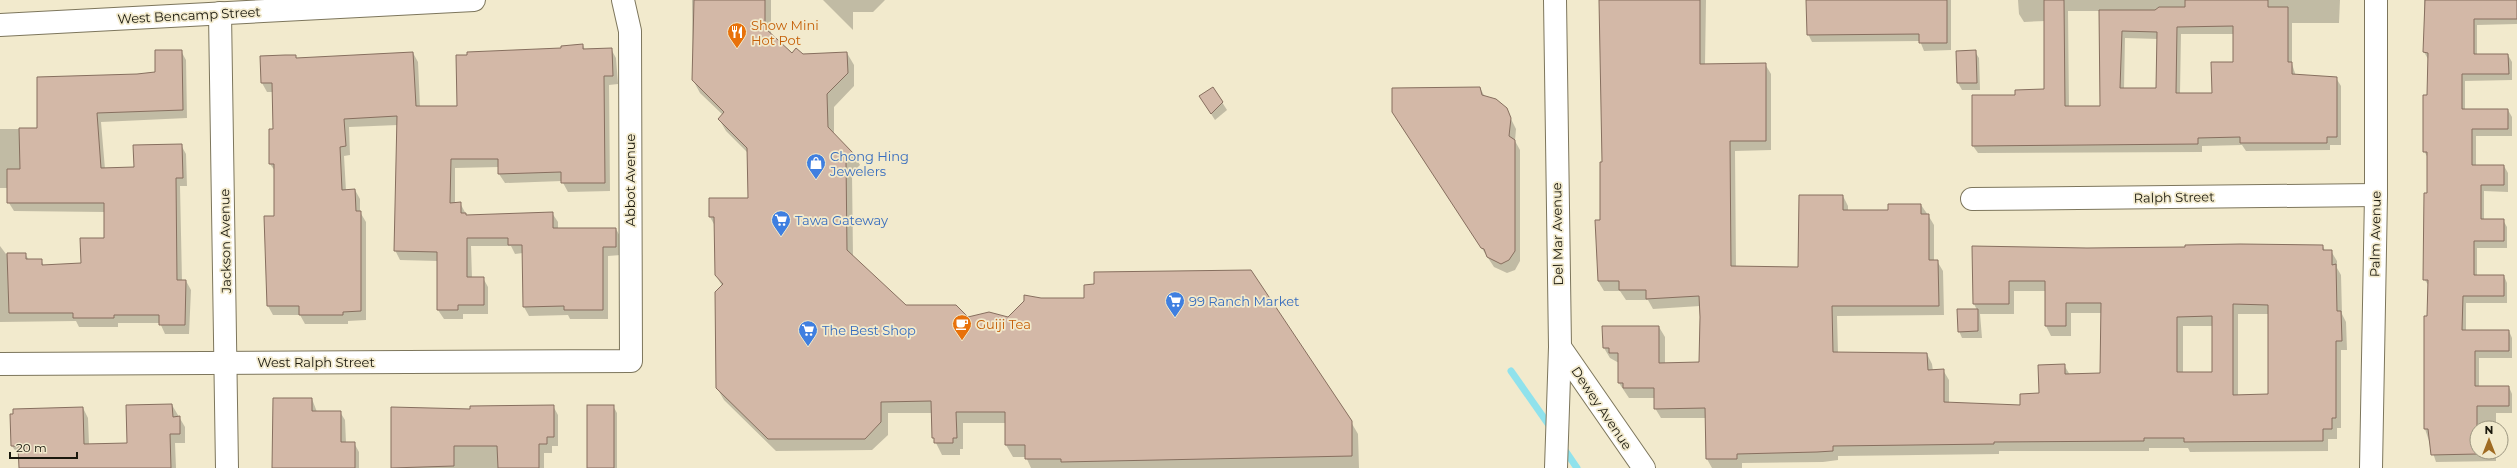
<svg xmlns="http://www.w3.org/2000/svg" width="2517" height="468" viewBox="0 0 2517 468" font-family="Montserrat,sans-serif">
	<rect width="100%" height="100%" fill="#f2eacd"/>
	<!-- shadow -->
	<g fill="#0003" fill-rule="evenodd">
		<polygon points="692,0 771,0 771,35 793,54 847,53 854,65 854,86 834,107 834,135 853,153 860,165 852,173 853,257 905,306 968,318 1351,422 1358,434 1359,468 1031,468 1026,457 1013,457 1006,445 1006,423 963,423 963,449 960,449 960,455 942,455 933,437 932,413 888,413 888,435 872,450 776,451 724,400 717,388 722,286 716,275 715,226 710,217 710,199 749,199 748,153 726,131 719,119 723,115 700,93 693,80"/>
		<polygon points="823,0 885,0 873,12 853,12 853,30"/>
		<path d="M1601,0h105l-1,65 60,-1 6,10v76l-36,1 1,116 63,1 44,-72 5,10v5h41l32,-6 7,10 6,10v36h3l6,10 1,44 -107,1 1,37 89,1 5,10 1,7 10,-1 6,10v23l72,3 19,-12 24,-29 6,10 31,-1 1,-61h-31v23h-20l-5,-10v-35h-32v23h-34l2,24h-20l-3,-7 18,-21 -3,-6 -1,-57 114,2 236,-3 2,5h6l6,10v7l4,7 1,39 4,8 1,28h-6v78h-4v11h-9v12l-138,1 -2,-4h-39v3h-150v3l-161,2v4l-15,2 -81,1v5h-30l-5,-9 -1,-41h-45l-6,-10v-10h-26l-10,-15v-20l-9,-5 -6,-10 55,-21 6,10v26h35v-57l-47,3 -5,-9h-22l-6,-9h-16l-6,-10 5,-118zM2238,314h31v81l-31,1zM2183,326h30v47h-30z"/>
		<polygon points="1807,0 1951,0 1951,50 1924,51 1920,41 1812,42 1808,34"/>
		<path d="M2018,0h322l-1,23h-47v41l4,12 40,2 5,8v59h-11v5l-84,1 -4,-6 -40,1v6l-224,1 -5,-7 43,-50 29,-6v-69l-21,1 -5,-8zM2068,11h32l1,96h-32zM2181,34h53v29l-21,31h-33zM2125,38l33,1 -1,50h-33z"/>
		<polygon points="2424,0 2517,0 2517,24 2477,25 2477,55 2508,55 2512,62 2512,80 2465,81 2465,110 2508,110 2512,117 2512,136 2476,136 2476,166 2504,166 2508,173 2508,192 2484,191 2484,220 2503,220 2507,227 2507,248 2477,248 2477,276 2504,276 2507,283 2507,303 2466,303 2466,331 2509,331 2512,338 2512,358 2479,358 2479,387 2509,387 2512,394 2512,413 2496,413 2496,428 2477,428 2477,452 2496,452 2496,461 2436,462 2425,429 2429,286 2424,279 2428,194 2428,158 2424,151 2428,96 2428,59 2424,52"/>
		<polygon points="583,45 585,50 611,49 616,58 618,84 609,85 610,191 568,192 562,181 505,183 499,174 499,167 455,168 455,204 460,203 467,216 552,213 558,222 558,229 616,229 621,238 621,255 608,256 608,319 570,319 568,315 529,316 524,307 523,253 515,254 511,246 471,246 472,278 483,278 488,287 488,314 463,314 463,319 444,319 438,310 438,261 400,260 395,250 398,125 349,127 350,155 344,156 346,191 355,190 360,199 360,212 366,222 366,320 348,321 348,324 305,324 300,315 273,315 268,306 265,217 275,217 275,171 270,164 274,130 273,92 267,92 262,83 261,57 295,56 297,59 413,53 418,62 420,107 458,107 562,49"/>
		<polygon points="181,51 186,60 187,118 101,122 105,169 135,168 181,145 186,154 187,186 180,186 182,281 186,281 191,290 189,334 165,334 160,323 118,323 118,327 79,327 76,321 0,322 0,246 6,254 25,254 29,260 41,260 44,266 82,264 105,239 105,212 14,211 9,203 8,188 0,188 0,129 38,129 148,74 156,73"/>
		<polygon points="1957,52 1975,52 1979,58 1980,90 1962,90 1958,83"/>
		<polygon points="1213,88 1227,110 1215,120 1204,103"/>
		<polygon points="1480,88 1485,97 1506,109 1516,129 1515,141 1520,150 1520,261 1515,270 1507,273 1494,267 1399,122"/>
		<polygon points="312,399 317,412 340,412 345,420 346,443 354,443 359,452 359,468 273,468"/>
		<polygon points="172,405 185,427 185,443 175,443 176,468 20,468 19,456 12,446 83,408 88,418 89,444 128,444"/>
		<polygon points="553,406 558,415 558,446 552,446 552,453 544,453 544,468 392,468 392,408 471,410"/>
		<polygon points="613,406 617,413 617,468 588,468"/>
	</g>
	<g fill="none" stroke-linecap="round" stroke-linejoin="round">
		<!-- stream -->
		<g stroke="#90e2ec" stroke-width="7">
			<polyline points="1511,371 1551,428"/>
			<polyline points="1562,446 1577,468"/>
		</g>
	</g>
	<!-- building -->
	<g fill="#d3b8a7" stroke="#876f5f" fill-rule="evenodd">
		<polygon points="694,0 765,0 765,28 792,53 796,48 803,54 847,52 848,73 827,94 828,127 853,153 846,160 847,250 906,305 956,305 968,317 989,312 1008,317 1024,301 1024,295 1041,298 1084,298 1084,285 1094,284 1094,272 1251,270 1352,421 1352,456 1061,462 1061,459 1025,459 1025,445 1005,445 1005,412 956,412 957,438 953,438 953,443 934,443 934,438 932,438 931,401 881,402 881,422 865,439 768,439 716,388 715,292 723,284 715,275 714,217 709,217 709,198 748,198 747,148 718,119 724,112 692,80"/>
		<path d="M1599,0h101v64l66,-1v78h-36l1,125 67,1 1,-72h44v15h45v-6h33v10h8v46h9l1,46h-107l1,46 94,1 1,17 16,-1v33l76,3v-11l19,-1 -1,-28 27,-1v10l35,-1 1,-70h-35v23h-21v-45h-36v23h-36l-1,-58 115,2 98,-1v-2l55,-1 83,1v5h9v15l4,-1 1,47h4l1,30h-6v77h-4v11h-9v12l-139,1v-4h-40v3l-150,1v2l-161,2v5l-16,1 -80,2v5h-31l-1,-51 -51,1v-21h-31v-5h-5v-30h-9v-5h-6l-1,-22h57v37l40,-1 1,-45 -1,-21 -53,3v-9h-27v-9h-21l-3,-61h5v-58h2zM2233,304l35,1v89l-35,1zM2212,316v56h-35v-55z"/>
		<polygon points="1806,0 1947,0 1947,43 1919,43 1919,34 1807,35"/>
		<path d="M2044,0h20l1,106h35l-1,-96h56l4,-3h26v-7h83v7h20v55h4v12l45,3v60h-10v6h-87v-6l-42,1v6l-226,2v-51h43v-5l29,-1zM2233,26v36h-22l1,31h-36l1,-66zM2122,31l35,1 -1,56h-36z"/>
		<polygon points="2425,0 2517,0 2517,19 2474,19 2474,54 2508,54 2509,74 2462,74 2462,109 2508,109 2508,129 2472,129 2472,165 2504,165 2504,185 2481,185 2481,219 2504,219 2504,241 2474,241 2474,275 2504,275 2504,296 2463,296 2462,330 2509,330 2509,351 2475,351 2475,386 2509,386 2509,406 2477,406 2477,454 2431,455 2428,429 2424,429 2424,316 2427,316 2428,280 2423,280 2424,193 2427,193 2427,152 2423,152 2423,95 2427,95 2428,53 2423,52"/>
		<polygon points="583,44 583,49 612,48 613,76 604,76 605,183 561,183 561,172 498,174 498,159 451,159 450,203 461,202 461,213 466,213 466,215 553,212 553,228 616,228 616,247 603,247 603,310 564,310 564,306 523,307 522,245 508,245 508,238 467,238 467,277 484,277 484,305 458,305 458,310 437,310 437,252 394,251 397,116 344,119 346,146 340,147 342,190 355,189 356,211 361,211 361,311 343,312 343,315 299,315 299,306 267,306 264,216 274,216 274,164 269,164 269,129 273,129 272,83 261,83 260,56 285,55 296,55 296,58 413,52 416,106 457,106 456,55 467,55 467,52 561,48 561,46"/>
		<polygon points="155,50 182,50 183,110 97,113 101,168 134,167 133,145 182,144 183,178 176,178 177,280 186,280 185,325 159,325 159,315 114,315 114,318 73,318 73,313 9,313 7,253 26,253 26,259 42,259 42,265 81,263 80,238 104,238 104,203 7,203 7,169 20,169 19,128 37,128 37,77 137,74 155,72"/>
		<polygon points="1976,50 1977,83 1957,83 1956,51"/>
		<polygon points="1213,87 1223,102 1211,114 1199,96"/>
		<polygon points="1480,87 1482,95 1496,99 1507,108 1511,118 1509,136 1515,140 1515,251 1509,260 1501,264 1487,257 1484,249 1481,248 1392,112 1392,88"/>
		<polygon points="1957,309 1978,309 1978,331 1958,332"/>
		<polygon points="273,398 312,398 312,411 341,411 341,442 355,442 355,468 272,468"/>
		<polygon points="172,404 173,417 180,416 180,434 170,434 171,468 19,468 18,446 11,446 10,414 13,414 13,409 83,407 84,444 127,443 126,405"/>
		<polygon points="554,405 554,437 547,437 547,444 539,444 539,468 498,468 497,446 454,446 454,466 391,468 391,407 470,409 470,406"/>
		<rect x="587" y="405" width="27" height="63"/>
	</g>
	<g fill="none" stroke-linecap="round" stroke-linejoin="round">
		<defs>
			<g id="minor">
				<polyline points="220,13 227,468"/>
				<polyline points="0,25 474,0"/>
				<polyline points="1972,199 2376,195"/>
				<polyline points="1560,347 1644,468"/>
				<polyline points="0,364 631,361 630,31 623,0"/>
				<polyline points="2371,468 2376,195 2376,0"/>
			</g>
			<polyline id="secondary" points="1555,0 1560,347 1556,468"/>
		</defs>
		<!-- minor casing -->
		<use href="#minor" stroke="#7d765c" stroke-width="24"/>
		<!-- secondary casing -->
		<use href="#secondary" stroke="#7d765c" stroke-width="24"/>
		<!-- minor -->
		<use href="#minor" stroke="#fff" stroke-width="22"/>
		<!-- secondary -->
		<use href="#secondary" stroke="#fff" stroke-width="22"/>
	</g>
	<!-- icons -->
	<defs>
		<symbol id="restaurant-pin" viewBox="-11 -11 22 30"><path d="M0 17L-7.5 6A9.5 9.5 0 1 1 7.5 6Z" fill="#e8710a" stroke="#f2eacd"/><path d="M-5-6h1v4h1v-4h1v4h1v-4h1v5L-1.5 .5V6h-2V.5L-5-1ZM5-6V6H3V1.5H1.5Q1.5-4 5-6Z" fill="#fff"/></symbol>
		<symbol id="shop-pin" viewBox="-11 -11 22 30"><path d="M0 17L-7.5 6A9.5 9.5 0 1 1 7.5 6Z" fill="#3f7fe0" stroke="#f2eacd"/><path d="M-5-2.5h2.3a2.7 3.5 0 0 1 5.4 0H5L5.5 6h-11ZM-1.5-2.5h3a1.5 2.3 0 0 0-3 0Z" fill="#fff"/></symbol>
		<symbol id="supermarket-pin" viewBox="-11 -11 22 30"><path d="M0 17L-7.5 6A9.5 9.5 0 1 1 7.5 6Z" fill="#3f7fe0" stroke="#f2eacd"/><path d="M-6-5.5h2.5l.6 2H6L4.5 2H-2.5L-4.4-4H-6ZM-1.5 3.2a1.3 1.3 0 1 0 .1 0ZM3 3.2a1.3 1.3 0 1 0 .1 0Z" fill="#fff"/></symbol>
		<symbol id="cafe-pin" viewBox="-11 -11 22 30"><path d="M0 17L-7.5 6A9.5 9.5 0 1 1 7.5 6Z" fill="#e8710a" stroke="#f2eacd"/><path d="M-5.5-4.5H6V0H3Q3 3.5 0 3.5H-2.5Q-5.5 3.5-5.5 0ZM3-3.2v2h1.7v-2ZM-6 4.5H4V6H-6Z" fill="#fff"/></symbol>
	</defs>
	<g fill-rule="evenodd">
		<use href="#restaurant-pin" x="726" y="21" width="22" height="30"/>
		<use href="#shop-pin" x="805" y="152" width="22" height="30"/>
		<use href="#supermarket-pin" x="770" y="209" width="22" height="30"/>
		<use href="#supermarket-pin" x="1164" y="290" width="22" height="30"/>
		<use href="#cafe-pin" x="951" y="313" width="22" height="30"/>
		<use href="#supermarket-pin" x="797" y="319" width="22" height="30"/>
	</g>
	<g text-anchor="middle" stroke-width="3.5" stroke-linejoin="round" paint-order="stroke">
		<!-- street labels -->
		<g font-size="13" fill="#1a180d" stroke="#f2eacd">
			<text transform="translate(189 15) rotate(-3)" y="5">West Bencamp Street</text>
			<text transform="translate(630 180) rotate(-90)" y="5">Abbot Avenue</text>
			<text transform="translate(2174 197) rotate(-1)" y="5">Ralph Street</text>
			<text transform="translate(1557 234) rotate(-91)" y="5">Del Mar Avenue</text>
			<text transform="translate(2375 234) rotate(-89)" y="5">Palm Avenue</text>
			<text transform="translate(225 241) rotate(-91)" y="5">Jackson Avenue</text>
			<text x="316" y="367">West Ralph Street</text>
			<text transform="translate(1602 408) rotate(56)" y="5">Dewey Avenue</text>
		</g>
		<!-- food labels -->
		<g font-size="13" fill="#c56008" stroke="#f2eacd" text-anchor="start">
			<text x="751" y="30">Show Mini<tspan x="751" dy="15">Hot Pot</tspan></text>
			<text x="976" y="329">Guiji Tea</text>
		</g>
		<!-- shop labels -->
		<g font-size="13" fill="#366cbe" stroke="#f2eacd" text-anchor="start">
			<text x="830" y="161">Chong Hing<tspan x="830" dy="15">Jewelers</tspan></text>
			<text x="795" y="225">Tawa Gateway</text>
			<text x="1189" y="306">99 Ranch Market</text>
			<text x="822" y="335">The Best Shop</text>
		</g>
	</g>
	<!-- north arrow -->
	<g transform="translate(2489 440)"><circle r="19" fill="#f2eacd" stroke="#9c9680"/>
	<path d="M0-3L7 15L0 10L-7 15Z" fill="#9f6b22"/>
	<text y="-6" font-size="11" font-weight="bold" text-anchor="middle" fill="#1a180d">N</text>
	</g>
	<!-- scale -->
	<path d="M10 452v6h67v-6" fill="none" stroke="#1a180d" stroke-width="2"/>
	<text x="16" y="452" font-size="12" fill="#1a180d" stroke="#f2eacd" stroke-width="3" paint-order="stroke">20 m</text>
</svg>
